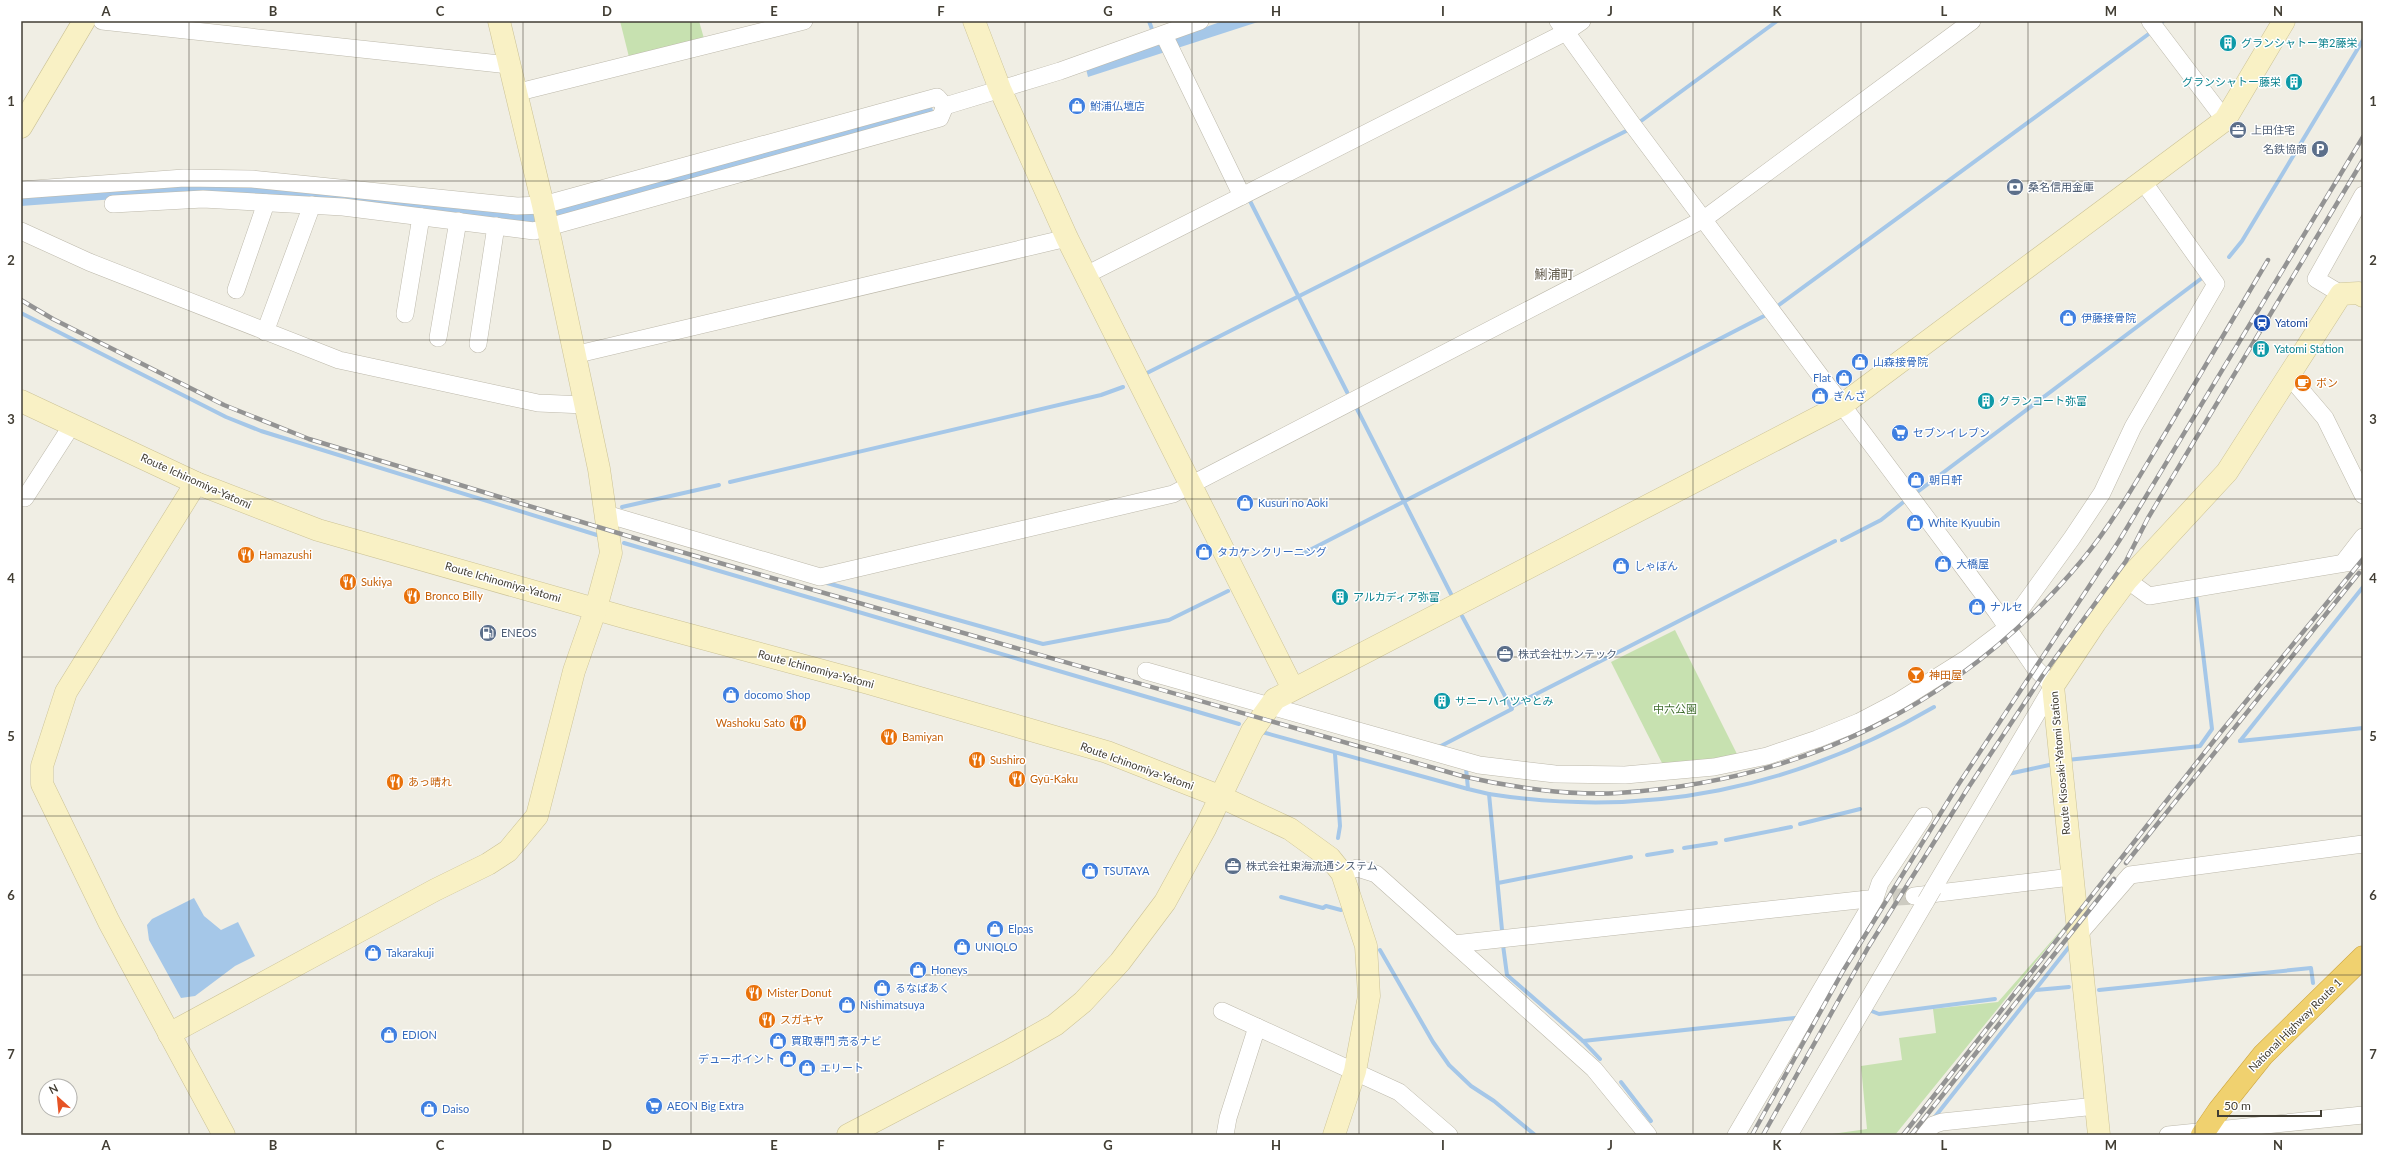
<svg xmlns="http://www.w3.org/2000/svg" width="2384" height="1156" viewBox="0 0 2384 1156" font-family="Lato,'Noto Sans JP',sans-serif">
	<rect width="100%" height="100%" fill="#f0eee4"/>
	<!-- green -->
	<g fill="#c7e1b0">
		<polygon points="620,21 699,21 705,42 630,61"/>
		<polygon points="1675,630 1738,756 1664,767 1611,662"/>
		<polygon points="2069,921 1895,1135 1825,1135 1867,1129 1861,1066 1902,1060 1899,1038 1936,1033 1933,1009 1998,1002"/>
	</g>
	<!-- water -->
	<g fill="#a5c7e8">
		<polygon points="1223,21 1261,21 1088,77 1086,69"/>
		<polygon points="931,104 934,114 536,223 183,194 21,206 21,195 199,182 534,213"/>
		<polygon points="194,898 204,916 221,930 238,922 255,956 235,966 195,996 181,998 149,940 147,925 152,919"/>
	</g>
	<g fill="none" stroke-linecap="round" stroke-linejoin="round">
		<!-- stream -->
		<g stroke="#a5c7e8" stroke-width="4">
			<polyline points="1149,21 1153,32"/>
			<polyline points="2162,22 2163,21"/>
			<polyline points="1641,121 1777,21"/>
			<polyline points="1250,201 1347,392"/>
			<polyline points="2229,257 2242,241 2363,40"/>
			<polyline points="1779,305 2150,33"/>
			<polyline points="21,313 226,417 261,431 597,535"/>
			<polyline points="1147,373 1628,130"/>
			<polyline points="1356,407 1451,594"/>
			<polyline points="730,482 1101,395 1123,387"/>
			<polyline points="1916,493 2202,278"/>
			<polyline points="622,507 719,485"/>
			<polyline points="1842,540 1881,520 1906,500"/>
			<polyline points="624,543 1239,724"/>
			<polyline points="1304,553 1764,316"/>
			<polyline points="827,583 1043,644 1169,620 1228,591"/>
			<polyline points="1511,707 1835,541"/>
			<polyline points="1262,732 1468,789"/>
			<polyline points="2240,741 2363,587"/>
			<polyline points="2240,741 2363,728"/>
			<polyline points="1439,747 1512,709 1462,616"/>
			<polyline points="1335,754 1340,826 1338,838"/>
			<polyline points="2067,760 2200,746 2212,729 2196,594"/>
			<polyline points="1464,767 1466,768 1468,789 1489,794 1502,930"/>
			<polyline points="2008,774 2054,764"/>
			<path d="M1489,794c160,25 306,-6 445,-87"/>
			<polyline points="1800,824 1860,809"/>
			<polyline points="1726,840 1791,827"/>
			<polyline points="1684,848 1716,843"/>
			<polyline points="1647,855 1672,851"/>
			<polyline points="1498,883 1631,857"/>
			<polyline points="1281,897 1323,908 1326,906 1341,910"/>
			<polyline points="1503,945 1507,975 1583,1041 1600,1059"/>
			<polyline points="1380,950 1433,1042 1449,1065 1471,1086 1494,1101 1535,1135"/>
			<polyline points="2036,990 2069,987"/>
			<polyline points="2099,990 2311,968 2313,983"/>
			<polyline points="1869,1010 1879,1014 1995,999"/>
			<polyline points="1583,1041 1795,1018"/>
			<polyline points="1621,1082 1651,1121"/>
			<polyline points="1934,1118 2069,947"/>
		</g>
		<!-- street-tunnel -->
		<polyline stroke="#cdcbc1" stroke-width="17" stroke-dasharray="17 8" stroke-linecap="butt" points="1868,899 1914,896"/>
		<defs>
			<g id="street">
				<polyline points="102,21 509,65"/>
				<polyline points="1558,21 1632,124 1996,611 2035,668 2053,686 1933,889"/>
				<polyline points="2150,21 2225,120"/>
				<polyline points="1164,35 1242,196"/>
				<polyline points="515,93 804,21"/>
				<polyline points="21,190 184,178 252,179 517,206 543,205 937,97 945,106 1060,71 1200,21"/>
				<polyline points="113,204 203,199 343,207 534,231 940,118 945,106"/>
				<polyline points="21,231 89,262 339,360 538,403 585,405"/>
				<polyline points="1086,275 1566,32 1582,21"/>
				<polyline points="236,290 266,203"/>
				<polyline points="2341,294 2316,279 2363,195"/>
				<polyline points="405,314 421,217"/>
				<polyline points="265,332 312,205"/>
				<polyline points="438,338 458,221"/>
				<polyline points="478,344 496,226"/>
				<polyline points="574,355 1067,238"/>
				<polyline points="2290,377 2325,418 2363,495"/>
				<polyline points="25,498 72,425"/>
				<polyline points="606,514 820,577 1173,494 1704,219 1972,21"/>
				<polyline points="2343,563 2363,537"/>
				<polyline points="2127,580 2149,596 2363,560"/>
				<polyline points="1146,671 1479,765 1555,774 1625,775 1714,767 1767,756 1817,739 1859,722 1899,701 1966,659 2007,628 2072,538 2102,493 2133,427 2216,284 2142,180"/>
				<polyline points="1342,873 1357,868 1376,874 1594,1069 1648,1135"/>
				<polyline points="1914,896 2071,877"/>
				<polyline points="2078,935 2130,875 2363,844"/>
				<polyline points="1454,944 1868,899"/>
				<polyline points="1222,1011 1257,1027"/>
				<polyline points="1225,1135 1228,1118 1257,1027 1399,1092 1449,1135"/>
				<polyline points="1736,1135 1875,898 1880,883 1924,816"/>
				<polyline points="1789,1135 1926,901"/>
				<polyline points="1925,1135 1933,1125 1942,1122 2096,1106"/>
				<polyline points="2168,1135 2363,1115"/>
			</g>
			<g id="secondary">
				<polyline points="974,21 1000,89 1067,238 1293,689"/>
				<polyline points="21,127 84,21"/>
				<polyline points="21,401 196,483 318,530 627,618 868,683 1107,752 1219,796 1290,829 1330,858 1342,873 1366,946 1369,996 1355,1071 1334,1135"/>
				<polyline points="196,483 66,692 42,766 42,784 109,922 224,1135"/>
				<polyline points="169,1034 435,890 488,864 508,851 537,816 574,671 596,608 611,553 599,469 543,205 499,21"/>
				<polyline points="848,1135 1007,1052 1055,1025 1083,1002 1120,962 1165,902 1205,829 1252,731 1275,699 1842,405 2225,120 2284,21"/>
				<polyline points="2099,1135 2053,686 2095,623 2127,580 2227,472 2341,294 2359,293 2363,296"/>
			</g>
			<polyline id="highway" points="2202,1135 2219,1110 2263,1055 2363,957"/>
		</defs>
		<!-- street casing -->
		<use href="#street" stroke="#bdb9ab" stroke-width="18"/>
		<!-- secondary casing -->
		<use href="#secondary" stroke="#ccc397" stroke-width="23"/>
		<!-- highway casing -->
		<use href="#highway" stroke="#cea640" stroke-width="23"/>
		<!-- street -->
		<use href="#street" stroke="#fff" stroke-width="17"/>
		<!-- secondary -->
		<use href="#secondary" stroke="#f9f1c5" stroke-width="22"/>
		<!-- highway -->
		<use href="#highway" stroke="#f0d16f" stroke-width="22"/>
		<defs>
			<g id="rail">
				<path d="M21,300l32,19 171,86 85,34 355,108 798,229c47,11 107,20 156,17 186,-12 345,-89 465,-234 32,-39 57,-84 83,-127 34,-57 68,-114 102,-172"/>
				<polyline points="2126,863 2359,573"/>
				<polyline points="1752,1135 1843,971 1958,785 2119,541 2363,137"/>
				<polyline points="1763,1135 1869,946 1968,788 2043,675 2126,561 2148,518 2363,160"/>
				<polyline points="1903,1135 2220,733 2363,559"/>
				<polyline points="1911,1135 2114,879"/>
			</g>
		</defs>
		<!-- rail casing -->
		<use href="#rail" stroke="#939393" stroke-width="4.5"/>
		<!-- rail -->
		<use href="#rail" stroke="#fff" stroke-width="3" stroke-dasharray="9" stroke-linecap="butt"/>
		<defs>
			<polyline id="street-bridge" points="1926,901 1933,889"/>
		</defs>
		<!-- street-bridge casing -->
		<use href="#street-bridge" stroke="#bdb9ab" stroke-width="18" stroke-linecap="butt"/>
		<!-- street-bridge -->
		<use href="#street-bridge" stroke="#fff" stroke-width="17"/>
	</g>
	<!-- grid -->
	<path fill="none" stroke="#423e34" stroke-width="1" stroke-opacity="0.55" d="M189,21v1114M356,21v1114M523,21v1114M691,21v1114M858,21v1114M1025,21v1114M1192,21v1114M1359,21v1114M1526,21v1114M1693,21v1114M1861,21v1114M2028,21v1114M2195,21v1114M21,181h2342M21,340h2342M21,499h2342M21,657h2342M21,816h2342M21,975h2342"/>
	<!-- icons -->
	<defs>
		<symbol id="building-disc" viewBox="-11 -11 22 22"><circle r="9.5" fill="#0f9aa8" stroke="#fff"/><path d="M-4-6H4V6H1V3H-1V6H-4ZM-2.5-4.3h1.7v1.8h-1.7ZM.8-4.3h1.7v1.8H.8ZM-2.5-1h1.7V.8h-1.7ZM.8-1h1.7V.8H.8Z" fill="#fff"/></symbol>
		<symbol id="shop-disc" viewBox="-11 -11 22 22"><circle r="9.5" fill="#3f7fe0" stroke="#fff"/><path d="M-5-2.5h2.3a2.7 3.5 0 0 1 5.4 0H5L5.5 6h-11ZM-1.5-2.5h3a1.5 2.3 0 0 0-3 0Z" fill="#fff"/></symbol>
		<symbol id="office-disc" viewBox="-11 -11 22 22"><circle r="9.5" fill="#5c6f8a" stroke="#fff"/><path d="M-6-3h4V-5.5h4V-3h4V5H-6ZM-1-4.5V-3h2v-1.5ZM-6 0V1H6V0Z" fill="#fff"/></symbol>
		<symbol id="parking-disc" viewBox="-11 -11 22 22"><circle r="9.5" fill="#5c6f8a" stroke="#fff"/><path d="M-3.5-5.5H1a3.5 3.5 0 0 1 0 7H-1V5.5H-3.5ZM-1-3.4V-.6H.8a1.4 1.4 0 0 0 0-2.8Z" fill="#fff"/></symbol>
		<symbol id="bank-disc" viewBox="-11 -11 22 22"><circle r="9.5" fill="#5c6f8a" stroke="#fff"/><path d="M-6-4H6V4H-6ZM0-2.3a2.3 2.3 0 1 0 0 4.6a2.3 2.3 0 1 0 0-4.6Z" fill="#fff"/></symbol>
		<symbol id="station-disc" viewBox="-11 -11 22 22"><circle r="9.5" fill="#1a4fb4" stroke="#fff"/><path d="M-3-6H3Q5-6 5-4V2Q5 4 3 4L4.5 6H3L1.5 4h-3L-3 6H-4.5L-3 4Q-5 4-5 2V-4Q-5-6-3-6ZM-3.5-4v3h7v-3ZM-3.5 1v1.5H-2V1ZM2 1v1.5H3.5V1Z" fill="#fff"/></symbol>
		<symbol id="cafe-disc" viewBox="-11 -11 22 22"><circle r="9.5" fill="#e8710a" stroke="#fff"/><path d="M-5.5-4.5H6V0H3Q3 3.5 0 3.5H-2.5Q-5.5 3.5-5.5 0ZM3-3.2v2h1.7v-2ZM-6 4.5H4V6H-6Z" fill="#fff"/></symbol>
		<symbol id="supermarket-disc" viewBox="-11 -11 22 22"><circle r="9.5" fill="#3f7fe0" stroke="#fff"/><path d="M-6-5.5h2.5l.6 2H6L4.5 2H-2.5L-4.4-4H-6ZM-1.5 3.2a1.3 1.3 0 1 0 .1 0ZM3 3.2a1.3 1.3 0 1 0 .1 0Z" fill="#fff"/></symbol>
		<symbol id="restaurant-disc" viewBox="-11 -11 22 22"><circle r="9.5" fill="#e8710a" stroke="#fff"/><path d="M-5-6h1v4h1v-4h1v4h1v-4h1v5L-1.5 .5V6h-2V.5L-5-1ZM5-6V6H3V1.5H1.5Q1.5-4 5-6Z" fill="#fff"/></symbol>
		<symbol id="fuel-disc" viewBox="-11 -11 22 22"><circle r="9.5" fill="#5c6f8a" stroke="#fff"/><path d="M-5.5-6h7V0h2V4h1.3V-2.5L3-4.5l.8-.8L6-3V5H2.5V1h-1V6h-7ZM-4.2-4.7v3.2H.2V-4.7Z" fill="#fff"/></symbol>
		<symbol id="bar-disc" viewBox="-11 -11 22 22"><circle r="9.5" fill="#e8710a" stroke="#fff"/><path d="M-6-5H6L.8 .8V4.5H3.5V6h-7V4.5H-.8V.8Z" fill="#fff"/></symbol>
	</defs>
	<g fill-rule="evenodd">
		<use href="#building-disc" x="2218" y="33" width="20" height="20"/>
		<use href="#building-disc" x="2284" y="72" width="20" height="20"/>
		<use href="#shop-disc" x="1067" y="96" width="20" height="20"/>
		<use href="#office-disc" x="2228" y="120" width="20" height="20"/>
		<use href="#parking-disc" x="2310" y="139" width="20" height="20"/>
		<use href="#bank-disc" x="2005" y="177" width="20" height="20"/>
		<use href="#shop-disc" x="2058" y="308" width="20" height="20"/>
		<use href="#station-disc" x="2252" y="313" width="20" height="20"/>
		<use href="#building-disc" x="2251" y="339" width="20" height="20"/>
		<use href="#shop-disc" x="1850" y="352" width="20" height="20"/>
		<use href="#shop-disc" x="1834" y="368" width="20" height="20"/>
		<use href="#cafe-disc" x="2293" y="373" width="20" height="20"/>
		<use href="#shop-disc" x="1810" y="386" width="20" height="20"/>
		<use href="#building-disc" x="1976" y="391" width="20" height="20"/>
		<use href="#supermarket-disc" x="1890" y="423" width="20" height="20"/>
		<use href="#shop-disc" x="1906" y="470" width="20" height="20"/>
		<use href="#shop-disc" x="1235" y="493" width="20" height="20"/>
		<use href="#shop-disc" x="1905" y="513" width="20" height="20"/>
		<use href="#shop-disc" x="1194" y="542" width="20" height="20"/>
		<use href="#restaurant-disc" x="236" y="545" width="20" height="20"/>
		<use href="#shop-disc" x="1933" y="554" width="20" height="20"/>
		<use href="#shop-disc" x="1611" y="556" width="20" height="20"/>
		<use href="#restaurant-disc" x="338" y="572" width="20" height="20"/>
		<use href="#restaurant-disc" x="402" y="586" width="20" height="20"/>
		<use href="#building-disc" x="1330" y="587" width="20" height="20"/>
		<use href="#shop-disc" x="1967" y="597" width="20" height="20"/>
		<use href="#fuel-disc" x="478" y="623" width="20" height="20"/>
		<use href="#office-disc" x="1495" y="644" width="20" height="20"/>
		<use href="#bar-disc" x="1906" y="665" width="20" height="20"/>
		<use href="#shop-disc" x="721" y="685" width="20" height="20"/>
		<use href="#building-disc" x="1432" y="691" width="20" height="20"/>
		<use href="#restaurant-disc" x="788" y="713" width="20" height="20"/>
		<use href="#restaurant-disc" x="879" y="727" width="20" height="20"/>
		<use href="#restaurant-disc" x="967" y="750" width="20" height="20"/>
		<use href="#restaurant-disc" x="1007" y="769" width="20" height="20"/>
		<use href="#restaurant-disc" x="385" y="772" width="20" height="20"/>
		<use href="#office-disc" x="1223" y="856" width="20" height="20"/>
		<use href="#shop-disc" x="1080" y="861" width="20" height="20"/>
		<use href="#shop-disc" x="985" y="919" width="20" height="20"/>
		<use href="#shop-disc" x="952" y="937" width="20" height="20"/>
		<use href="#shop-disc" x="363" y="943" width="20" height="20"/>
		<use href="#shop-disc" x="908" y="960" width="20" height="20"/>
		<use href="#shop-disc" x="872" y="978" width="20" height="20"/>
		<use href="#restaurant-disc" x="744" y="983" width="20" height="20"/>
		<use href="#shop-disc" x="837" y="995" width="20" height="20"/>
		<use href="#restaurant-disc" x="757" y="1010" width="20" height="20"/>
		<use href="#shop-disc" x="379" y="1025" width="20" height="20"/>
		<use href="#shop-disc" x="768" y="1031" width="20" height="20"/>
		<use href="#shop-disc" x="778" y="1049" width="20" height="20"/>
		<use href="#shop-disc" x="797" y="1058" width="20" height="20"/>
		<use href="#supermarket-disc" x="644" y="1096" width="20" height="20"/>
		<use href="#shop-disc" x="419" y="1099" width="20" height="20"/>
	</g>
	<g text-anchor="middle" stroke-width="3" stroke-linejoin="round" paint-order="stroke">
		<!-- culture labels -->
		<g font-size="11" fill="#0d838f" stroke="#fff" text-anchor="start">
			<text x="2241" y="47">グランシャトー第2藤栄</text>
			<text x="2281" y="86" text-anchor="end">グランシャトー藤栄</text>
			<text x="2274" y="353">Yatomi Station</text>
			<text x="1999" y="405">グランコート弥富</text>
			<text x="1353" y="601">アルカディア弥富</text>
			<text x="1455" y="705">サニーハイツやとみ</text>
		</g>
		<!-- shop labels -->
		<g font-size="11" fill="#366cbe" stroke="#fff" text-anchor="start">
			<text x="1090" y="110">鮒浦仏壇店</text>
			<text x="2081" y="322">伊藤接骨院</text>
			<text x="1873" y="366">山森接骨院</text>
			<text x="1831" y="382" text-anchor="end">Flat</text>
			<text x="1833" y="400">ぎんざ</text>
			<text x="1913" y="437">セブンイレブン</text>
			<text x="1929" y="484">朝日軒</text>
			<text x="1258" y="507">Kusuri no Aoki</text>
			<text x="1928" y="527">White Kyuubin</text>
			<text x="1217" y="556">タカケンクリーニング</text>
			<text x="1956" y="568">大橋屋</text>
			<text x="1634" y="570">しゃぼん</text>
			<text x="1990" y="611">ナルセ</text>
			<text x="744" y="699">docomo Shop</text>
			<text x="1103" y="875">TSUTAYA</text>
			<text x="1008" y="933">Elpas</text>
			<text x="975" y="951">UNIQLO</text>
			<text x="386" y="957">Takarakuji</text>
			<text x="931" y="974">Honeys</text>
			<text x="895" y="992">るなぱあく</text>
			<text x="860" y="1009">Nishimatsuya</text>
			<text x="402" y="1039">EDION</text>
			<text x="791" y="1045">買取専門 売るナビ</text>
			<text x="775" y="1063" text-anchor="end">デューポイント</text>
			<text x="820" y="1072">エリート</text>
			<text x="667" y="1110">AEON Big Extra</text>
			<text x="442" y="1113">Daiso</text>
		</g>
		<!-- service labels -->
		<g font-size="11" fill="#4e5e75" stroke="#fff" text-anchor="start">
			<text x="2251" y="134">上田住宅</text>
			<text x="2307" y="153" text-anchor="end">名鉄協商</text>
			<text x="2028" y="191">桑名信用金庫</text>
			<text x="501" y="637">ENEOS</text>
			<text x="1518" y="658">株式会社サンテック</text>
			<text x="1246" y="870">株式会社東海流通システム</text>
		</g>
		<!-- transit labels -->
		<g font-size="11" fill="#164399" stroke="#fff" text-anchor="start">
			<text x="2275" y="327">Yatomi</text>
		</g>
		<!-- food labels -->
		<g font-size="11" fill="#c56008" stroke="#fff" text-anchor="start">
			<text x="2316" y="387">ボン</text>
			<text x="259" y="559">Hamazushi</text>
			<text x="361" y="586">Sukiya</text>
			<text x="425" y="600">Bronco Billy</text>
			<text x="1929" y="679">神田屋</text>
			<text x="785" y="727" text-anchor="end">Washoku Sato</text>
			<text x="902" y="741">Bamiyan</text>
			<text x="990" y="764">Sushiro</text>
			<text x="1030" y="783">Gyū-Kaku</text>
			<text x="408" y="786">あっ晴れ</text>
			<text x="767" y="997">Mister Donut</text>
			<text x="780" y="1024">スガキヤ</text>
		</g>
		<!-- street labels -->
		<g font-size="11" fill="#423e34" stroke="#fff">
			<text transform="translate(196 481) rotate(24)" y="4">Route Ichinomiya-Yatomi</text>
			<text transform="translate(503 582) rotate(16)" y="4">Route Ichinomiya-Yatomi</text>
			<text transform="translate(816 669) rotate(15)" y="4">Route Ichinomiya-Yatomi</text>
			<text transform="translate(2060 763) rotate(-95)" y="4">Route Kisosaki-Yatomi Station</text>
			<text transform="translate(1137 766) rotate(20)" y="4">Route Ichinomiya-Yatomi</text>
			<text transform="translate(2295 1025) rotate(-45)" y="4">National Highway Route 1</text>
		</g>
		<!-- park labels -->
		<g font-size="11" fill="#406d2e" stroke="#fff">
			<text x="1675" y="713">中六公園</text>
		</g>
		<!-- quarter labels -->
		<g font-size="13" fill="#635c4d" stroke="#fff">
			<text x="1554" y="279">鯏浦町</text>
		</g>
	</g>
	<!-- border -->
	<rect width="2384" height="1156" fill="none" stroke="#ffffff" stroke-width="44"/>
	<!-- north arrow -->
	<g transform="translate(58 1098) rotate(333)"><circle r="19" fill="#ffffff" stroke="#b3b2ae"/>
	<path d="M0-3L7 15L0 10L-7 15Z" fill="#e65325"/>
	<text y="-6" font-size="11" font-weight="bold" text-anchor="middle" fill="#423e34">N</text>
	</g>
	<!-- scale -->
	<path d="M2218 1110v6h103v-6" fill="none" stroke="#423e34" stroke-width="2"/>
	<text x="2224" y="1110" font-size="12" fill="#423e34" stroke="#ffffff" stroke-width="3" paint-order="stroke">50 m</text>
	<rect x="22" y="22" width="2340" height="1112" fill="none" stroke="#423e34" stroke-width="1.5"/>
	<g font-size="13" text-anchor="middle" font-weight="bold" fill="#423e34">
		<text x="106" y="16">A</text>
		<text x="273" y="16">B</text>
		<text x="440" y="16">C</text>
		<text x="607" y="16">D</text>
		<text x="774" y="16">E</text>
		<text x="941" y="16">F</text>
		<text x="1108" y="16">G</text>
		<text x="1276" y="16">H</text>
		<text x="1443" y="16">I</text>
		<text x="1610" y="16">J</text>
		<text x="1777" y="16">K</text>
		<text x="1944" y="16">L</text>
		<text x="2111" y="16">M</text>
		<text x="2278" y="16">N</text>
		<text x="11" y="106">1</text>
		<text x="2373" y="106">1</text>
		<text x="11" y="265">2</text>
		<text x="2373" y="265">2</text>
		<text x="11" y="424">3</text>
		<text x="2373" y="424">3</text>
		<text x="11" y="583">4</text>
		<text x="2373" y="583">4</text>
		<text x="11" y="741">5</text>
		<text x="2373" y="741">5</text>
		<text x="11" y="900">6</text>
		<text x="2373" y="900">6</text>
		<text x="11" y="1059">7</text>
		<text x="2373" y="1059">7</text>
		<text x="106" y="1150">A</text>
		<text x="273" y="1150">B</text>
		<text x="440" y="1150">C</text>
		<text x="607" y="1150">D</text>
		<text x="774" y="1150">E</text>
		<text x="941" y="1150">F</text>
		<text x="1108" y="1150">G</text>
		<text x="1276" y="1150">H</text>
		<text x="1443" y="1150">I</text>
		<text x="1610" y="1150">J</text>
		<text x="1777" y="1150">K</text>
		<text x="1944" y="1150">L</text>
		<text x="2111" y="1150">M</text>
		<text x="2278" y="1150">N</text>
	</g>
</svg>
